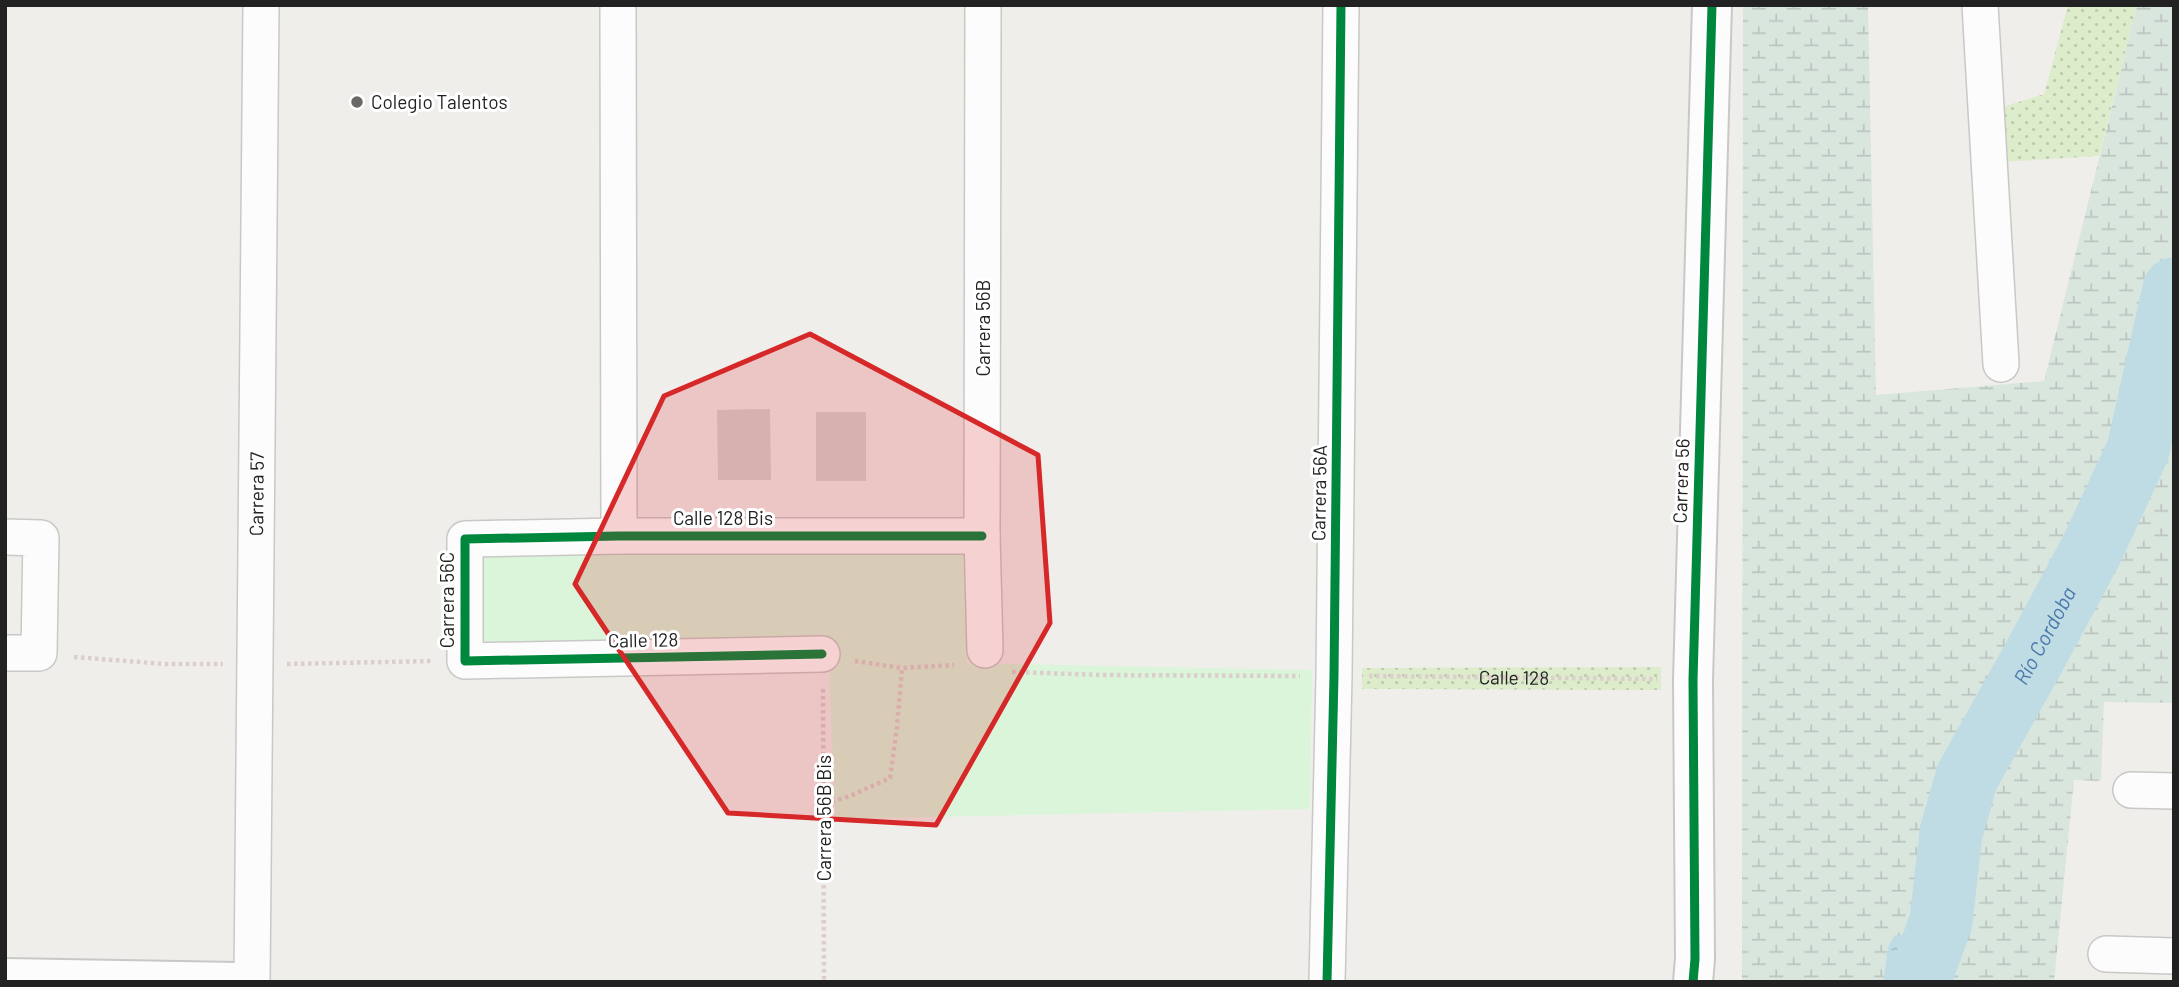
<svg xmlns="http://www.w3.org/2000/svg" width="2179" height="987" viewBox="0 0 2179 987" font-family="Barlow,sans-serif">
	<defs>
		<pattern id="grass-dots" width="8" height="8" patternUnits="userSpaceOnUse" patternTransform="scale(1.75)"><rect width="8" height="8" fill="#ddeccb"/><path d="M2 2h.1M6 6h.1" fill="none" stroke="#bdcaae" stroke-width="1.8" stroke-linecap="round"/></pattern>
		<pattern id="wetland-marsh" width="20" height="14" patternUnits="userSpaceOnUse" patternTransform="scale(1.75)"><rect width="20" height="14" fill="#d9e6de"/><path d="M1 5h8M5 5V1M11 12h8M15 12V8" fill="none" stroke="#bac5be"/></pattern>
		<pattern id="water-ripples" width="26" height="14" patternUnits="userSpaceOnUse" patternTransform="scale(1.75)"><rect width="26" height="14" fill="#bfdbe3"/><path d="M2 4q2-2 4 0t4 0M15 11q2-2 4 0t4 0" fill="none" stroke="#a4bcc2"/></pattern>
	</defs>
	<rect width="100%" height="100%" fill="#f0eeeb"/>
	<!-- grass -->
	<g fill="url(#grass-dots)">
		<polygon points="2068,5 2137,5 2099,156 2000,162 1996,109 2044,94"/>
		<polygon points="1661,667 1661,690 1362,689 1362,668"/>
	</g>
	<!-- wetland -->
	<polygon fill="url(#wetland-marsh)" points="1743,5 1868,5 1876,395 2044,381 2137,5 2174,5 2174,703 2104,702 2101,781 2074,780 2054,982 1913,982 1918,970 1917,956 1895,935 1888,947 1883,982 1742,982"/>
	<!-- park -->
	<polygon fill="#daf5da" points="482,551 963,553 967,663 1312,670 1310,809 835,819 828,645 482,647"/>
	<!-- water -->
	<polygon fill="url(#water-ripples)" points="1895,935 1908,935 1917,940 1918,970 1913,982 1883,982 1888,947"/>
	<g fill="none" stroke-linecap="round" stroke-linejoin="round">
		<!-- river -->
		<path stroke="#bfdbe3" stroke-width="63" id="s1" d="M1919,982l22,-61 10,-88 16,-56 66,-118 59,-110 46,-99 36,-161"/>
	</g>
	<!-- building -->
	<g fill="#d7d4d2">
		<polygon points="770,409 771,480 718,480 717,410"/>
		<rect x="816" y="412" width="50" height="69"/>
	</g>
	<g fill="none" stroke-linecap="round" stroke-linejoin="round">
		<defs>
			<g id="minor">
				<polyline points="618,5 619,536"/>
				<polyline points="983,5 982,536 985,650"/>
				<polyline points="1980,5 2001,364"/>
				<polyline points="5,537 41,538 39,653 5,653"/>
				<polyline points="822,654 465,661 465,539 619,536 982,536"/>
				<polyline points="2131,790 2174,791"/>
				<polyline points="2106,954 2174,956"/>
				<path id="s3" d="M252,982l9,-977"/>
				<polyline points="1327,982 1334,676 1341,5"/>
			</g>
			<g id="tertiary">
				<polyline points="5,978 237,982"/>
				<polyline points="1693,982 1695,959 1693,680 1712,5"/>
			</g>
		</defs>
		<!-- minor casing -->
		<use href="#minor" stroke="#c9c8c7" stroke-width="38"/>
		<!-- tertiary casing -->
		<use href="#tertiary" stroke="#c9c8c7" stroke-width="42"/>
		<!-- path -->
		<g stroke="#dccecd" stroke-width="4.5" stroke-dasharray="3.5 3.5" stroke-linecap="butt">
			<polyline points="74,657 165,664 223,664"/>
			<polyline points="855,661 902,668 954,665"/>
			<polyline points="287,664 433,661"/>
			<polyline points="1012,672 1102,675 1300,676"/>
			<path id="s2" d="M1369,676l288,3"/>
			<polyline points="823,689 824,982"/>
			<polyline points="825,804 850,796 890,778 897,727 902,668"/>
		</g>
		<!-- minor -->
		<use href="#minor" stroke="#fdfcfc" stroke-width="35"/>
		<!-- tertiary -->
		<use href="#tertiary" stroke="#fdfcfc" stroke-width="38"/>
		<defs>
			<g id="cycleway">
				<polyline points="822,654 465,661 465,539 619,536 982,536"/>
				<polyline points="1327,982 1334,676 1341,5"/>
				<polyline points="1693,982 1695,959 1693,680 1712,5"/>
			</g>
		</defs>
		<!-- cycleway casing -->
		<use href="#cycleway" stroke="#fff" stroke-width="13"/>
		<!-- cycleway -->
		<use href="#cycleway" stroke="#00873e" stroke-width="9"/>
	</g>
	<!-- marked area -->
	<path fill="#d62828" fill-opacity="0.2" stroke="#d62828" stroke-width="5" stroke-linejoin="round" d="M810,334l228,121 12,168 -114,202 -208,-12 -153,-229 89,-188z"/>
	<!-- markers -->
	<circle fill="#6a6968" stroke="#fff" stroke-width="2.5" cx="357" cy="102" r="7"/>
	<g text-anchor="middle" stroke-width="6" stroke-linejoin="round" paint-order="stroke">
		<!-- poi labels -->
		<g font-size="19" fill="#222" stroke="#fff" text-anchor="start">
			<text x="371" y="109">Colegio Talentos</text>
		</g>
		<!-- street labels -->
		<g font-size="19" fill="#222" stroke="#fff">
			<text transform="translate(983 328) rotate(-90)" y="7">Carrera 56B</text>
			<text transform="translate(1681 481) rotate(-88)" y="7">Carrera 56</text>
			<text dy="7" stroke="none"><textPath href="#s3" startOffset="488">Carrera 57</textPath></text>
			<text transform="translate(1319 493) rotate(-89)" y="7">Carrera 56A</text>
			<text x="723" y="525">Calle 128 Bis</text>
			<text transform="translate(447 600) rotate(-90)" y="7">Carrera 56C</text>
			<text transform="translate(643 640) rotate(-1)" y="7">Calle 128</text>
			<text dy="7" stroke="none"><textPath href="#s2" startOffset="145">Calle 128</textPath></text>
			<text transform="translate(824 818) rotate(-90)" y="7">Carrera 56B Bis</text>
		</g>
		<!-- water labels -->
		<g font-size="21" font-style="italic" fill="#4a7aab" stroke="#fff">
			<text dy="7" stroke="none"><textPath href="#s1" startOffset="373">Río Cordoba</textPath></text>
		</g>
	</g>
	<!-- border -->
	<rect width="2179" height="987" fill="none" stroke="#222222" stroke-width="14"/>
</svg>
